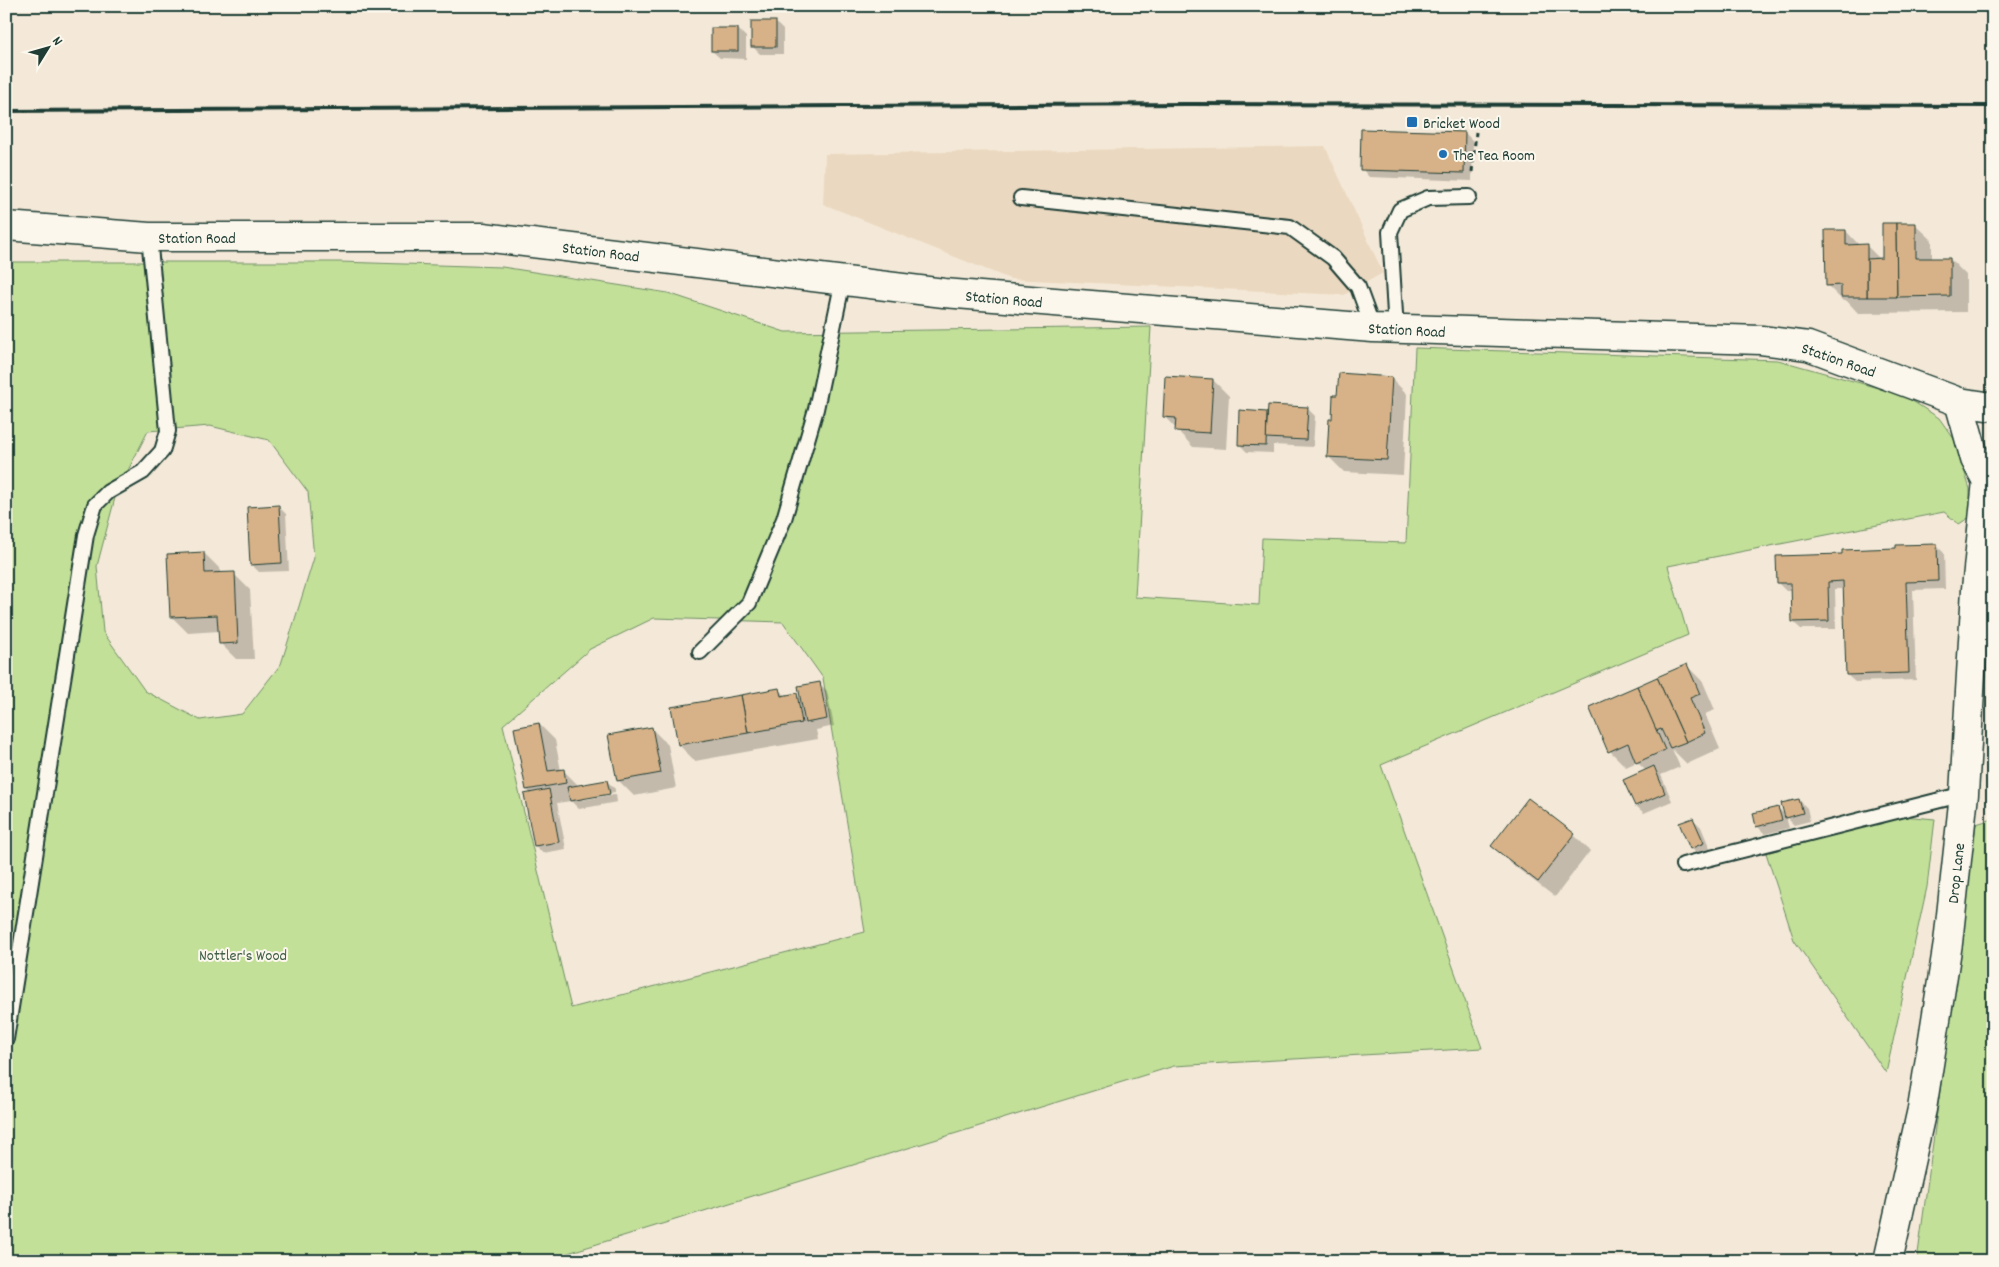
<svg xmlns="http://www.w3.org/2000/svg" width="1999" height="1267" viewBox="0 0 1999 1267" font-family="Dekko,sans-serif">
	<rect width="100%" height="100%" fill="#f4e9d8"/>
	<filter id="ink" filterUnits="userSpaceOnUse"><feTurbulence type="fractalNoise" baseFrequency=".02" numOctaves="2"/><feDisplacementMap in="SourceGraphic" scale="10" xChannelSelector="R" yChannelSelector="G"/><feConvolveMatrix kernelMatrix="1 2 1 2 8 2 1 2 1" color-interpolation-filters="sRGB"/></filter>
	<g filter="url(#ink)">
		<!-- built -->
		<polygon fill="#ebd8c0" points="1325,146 1383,273 1344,295 1010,279 823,204 825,154"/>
		<!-- green -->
		<g fill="#c2e098" stroke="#708e66" fill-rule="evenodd">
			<path d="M6,262h333l163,5 166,26 117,39 366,-5 -16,270 124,8 3,-67 144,5 9,-195 363,12 125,35 36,23 15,21 16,50v28l-11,7 -15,-12 -276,54 20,69 -307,130 101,283 -308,18 -632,195h-536zM210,426l59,14 39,52 6,66 -33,106 -39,50 -42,6 -55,-29 -42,-59 -6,-66 19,-72 32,-63zM654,618l129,4 40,56 42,254 -294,76 -68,-283 87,-76z"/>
			<polygon points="1903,816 1935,819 1927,887 1886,1073 1794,940 1766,853 1852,828"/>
			<polygon points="1993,819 1993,1261 1917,1261 1976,824"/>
		</g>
		<!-- shadow -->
		<g fill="#0003">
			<polygon points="775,22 783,30 783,54 760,54 752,46"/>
			<polygon points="738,29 746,37 746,59 720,58 712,51"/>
			<polygon points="1465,133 1473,141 1472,181 1369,177 1362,169"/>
			<polygon points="1915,224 1932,240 1932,259 1950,259 1966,275 1966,312 1858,313 1847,301 1843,301 1827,285 1846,231 1860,246 1866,245 1881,260"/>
			<polygon points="1391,378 1407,394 1403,475 1344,472 1328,456"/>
			<polygon points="1213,380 1229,396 1226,449 1193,447 1164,416"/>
			<polygon points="1307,408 1315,416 1313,447 1273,445 1273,453 1247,452 1239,444 1240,412 1268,413"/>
			<polygon points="278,506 286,514 289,571 259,572 251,564"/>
			<polygon points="1936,545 1944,553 1945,589 1913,590 1916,680 1855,682 1847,675 1845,589 1835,589 1836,629 1801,629 1793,622 1792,591 1786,591 1778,583 1843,555"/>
			<polygon points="204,553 220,569 220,574 234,574 250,590 254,659 236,659 220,643 219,631 188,633 172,617"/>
			<polygon points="1687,666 1703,682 1715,710 1705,714 1720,749 1687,764 1672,749 1680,767 1661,775 1672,801 1644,813 1636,806 1646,771 1637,762 1626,767 1610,751"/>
			<polygon points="819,683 827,691 834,726 816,730 818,739 695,761 679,745 779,689 786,696 796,694 802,700"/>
			<polygon points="539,724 555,740 561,771 563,770 579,786 607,781 615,789 615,792 582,798 582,800 616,794 617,802 579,809 571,801 557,803 566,849 543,853 535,846 531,794 527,790"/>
			<polygon points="652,729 668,745 676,788 634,796 618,780"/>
			<polygon points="1799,800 1807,808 1810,821 1794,825 1786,817 1789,828 1765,834 1757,826 1778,808 1786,816"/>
			<polygon points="1693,819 1701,827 1711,851 1699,856 1691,848"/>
			<polygon points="1574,835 1590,851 1555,897 1509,862 1493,846"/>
		</g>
		<!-- building -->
		<g fill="#d7b288" stroke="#1f3d34">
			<rect x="751" y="21" width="25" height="26"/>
			<rect x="711" y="28" width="27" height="23"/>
			<polygon points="1361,129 1465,132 1464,173 1360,170"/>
			<polygon points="1882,223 1896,223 1897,297 1867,297 1867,259 1882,258"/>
			<polygon points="1896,223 1916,223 1916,258 1950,258 1950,296 1897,297"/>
			<polygon points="1825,230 1846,230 1846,245 1867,244 1867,297 1841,297 1841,285 1826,286"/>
			<polygon points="1339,373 1392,377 1387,460 1327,457 1329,419 1332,419 1333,395 1337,395"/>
			<polygon points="1165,376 1213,379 1210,433 1175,431 1176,418 1163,417"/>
			<polygon points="1268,405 1308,407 1306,440 1266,438"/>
			<polygon points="1239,410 1267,412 1266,446 1238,445"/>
			<polygon points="279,505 282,563 250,565 247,507"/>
			<polygon points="1937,544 1938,581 1906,582 1909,673 1846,675 1843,581 1828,582 1829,621 1792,622 1791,583 1777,583 1776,556 1842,554 1842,550 1896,548 1896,545"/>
			<polygon points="204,552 205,573 235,572 238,643 219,644 217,615 170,617 167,554"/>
			<polygon points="1687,664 1700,694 1690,698 1705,733 1686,742 1657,677"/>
			<polygon points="1657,677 1686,742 1670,748 1661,729 1656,731 1637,686"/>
			<polygon points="820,682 827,719 805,723 798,686"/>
			<polygon points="1637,686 1665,750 1636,763 1628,743 1608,752 1589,707"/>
			<polygon points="779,688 781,696 797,693 802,723 748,733 741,695"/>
			<polygon points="741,695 748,733 678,745 671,707"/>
			<polygon points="539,723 548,771 564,769 566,783 526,790 514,728"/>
			<polygon points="652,727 661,773 617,781 608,735"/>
			<polygon points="1654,766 1665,793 1635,806 1623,780"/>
			<polygon points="607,780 610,794 570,801 567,787"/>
			<polygon points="549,789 559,842 534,846 524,794"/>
			<polygon points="1528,798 1575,834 1538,882 1491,846"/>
			<polygon points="1799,799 1803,813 1785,818 1781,803"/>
			<polygon points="1778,807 1782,820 1756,827 1753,813"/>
			<polygon points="1693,818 1704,843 1690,849 1679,823"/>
		</g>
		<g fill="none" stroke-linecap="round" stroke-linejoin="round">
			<defs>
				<g id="service">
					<polyline points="1021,198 1290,227 1333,258 1358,287 1373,328"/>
					<polyline points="1396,330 1390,232 1400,210 1428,198 1469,197"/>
					<polyline points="700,652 749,603 784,519 816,409 843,280"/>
					<polyline points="1683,865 1964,794"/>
					<polyline points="6,1039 86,535 95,505 108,492 143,472 162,451 168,431 149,237"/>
				</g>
				<g id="minor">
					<polyline points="1959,402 1975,459 1987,481"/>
					<polyline points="1888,1261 1922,1109 1948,943 1964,794 1976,589 1987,481 1993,475"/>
				</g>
				<polyline id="tertiary" points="6,226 149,237 483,237 944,293 1373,328 1761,340 1808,346 1959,402 1993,407"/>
			</defs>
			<!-- service casing -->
			<use href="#service" stroke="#1f3d34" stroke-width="18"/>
			<!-- minor casing -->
			<use href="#minor" stroke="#1f3d34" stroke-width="31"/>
			<!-- tertiary casing -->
			<use href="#tertiary" stroke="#1f3d34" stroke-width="31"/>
			<!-- path -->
			<polyline stroke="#1f3d34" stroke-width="3" stroke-dasharray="5 4" stroke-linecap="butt" points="1472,172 1476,132"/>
			<!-- service -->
			<use href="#service" stroke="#fbf7ec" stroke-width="14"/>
			<!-- minor -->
			<use href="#minor" stroke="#fbf7ec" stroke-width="28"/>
			<!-- tertiary -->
			<use href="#tertiary" stroke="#fbf7ec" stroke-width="28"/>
			<!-- rail -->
			<polyline stroke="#1f3d34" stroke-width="4" points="6,111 1188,104 1993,106"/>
		</g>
	</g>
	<!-- markers -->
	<g fill="#1f6fb2" stroke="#fbf7ec" stroke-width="2">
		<rect x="1406" y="116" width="12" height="12" rx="2.5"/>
		<circle cx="1443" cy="154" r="5"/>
	</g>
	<g text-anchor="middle" stroke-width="4" stroke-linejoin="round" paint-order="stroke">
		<!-- poi labels -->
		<g font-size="16" fill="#1f3d34" stroke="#fbf7ec" text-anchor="start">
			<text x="1423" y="128">Bricket Wood</text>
			<text x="1453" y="160">The Tea Room</text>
		</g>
		<!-- street labels -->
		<g font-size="16" fill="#1f3d34" stroke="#fbf7ec">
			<text x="197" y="243">Station Road</text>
			<text transform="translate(601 251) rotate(7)" y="6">Station Road</text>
			<text transform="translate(1004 298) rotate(5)" y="6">Station Road</text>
			<text transform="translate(1407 329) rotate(3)" y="6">Station Road</text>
			<text transform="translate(1839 359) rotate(19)" y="6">Station Road</text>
			<text transform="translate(1955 873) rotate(-84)" y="6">Drop Lane</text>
		</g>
		<!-- park labels -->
		<g font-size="16" fill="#405e48" stroke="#fbf7ec">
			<text x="243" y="960">Nottler's Wood</text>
		</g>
	</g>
	<!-- margin -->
	<rect width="1999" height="1267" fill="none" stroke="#fbf7ec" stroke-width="25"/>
	<rect x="12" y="12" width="1974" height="1242" fill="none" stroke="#1f3d34" stroke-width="2" filter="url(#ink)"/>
	<!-- north arrow -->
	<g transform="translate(48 48) rotate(53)" stroke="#fbf7ec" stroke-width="4" paint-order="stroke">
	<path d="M0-4L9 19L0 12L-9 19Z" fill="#1f3d34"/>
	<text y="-8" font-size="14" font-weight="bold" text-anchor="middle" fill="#1f3d34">N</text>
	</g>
</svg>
